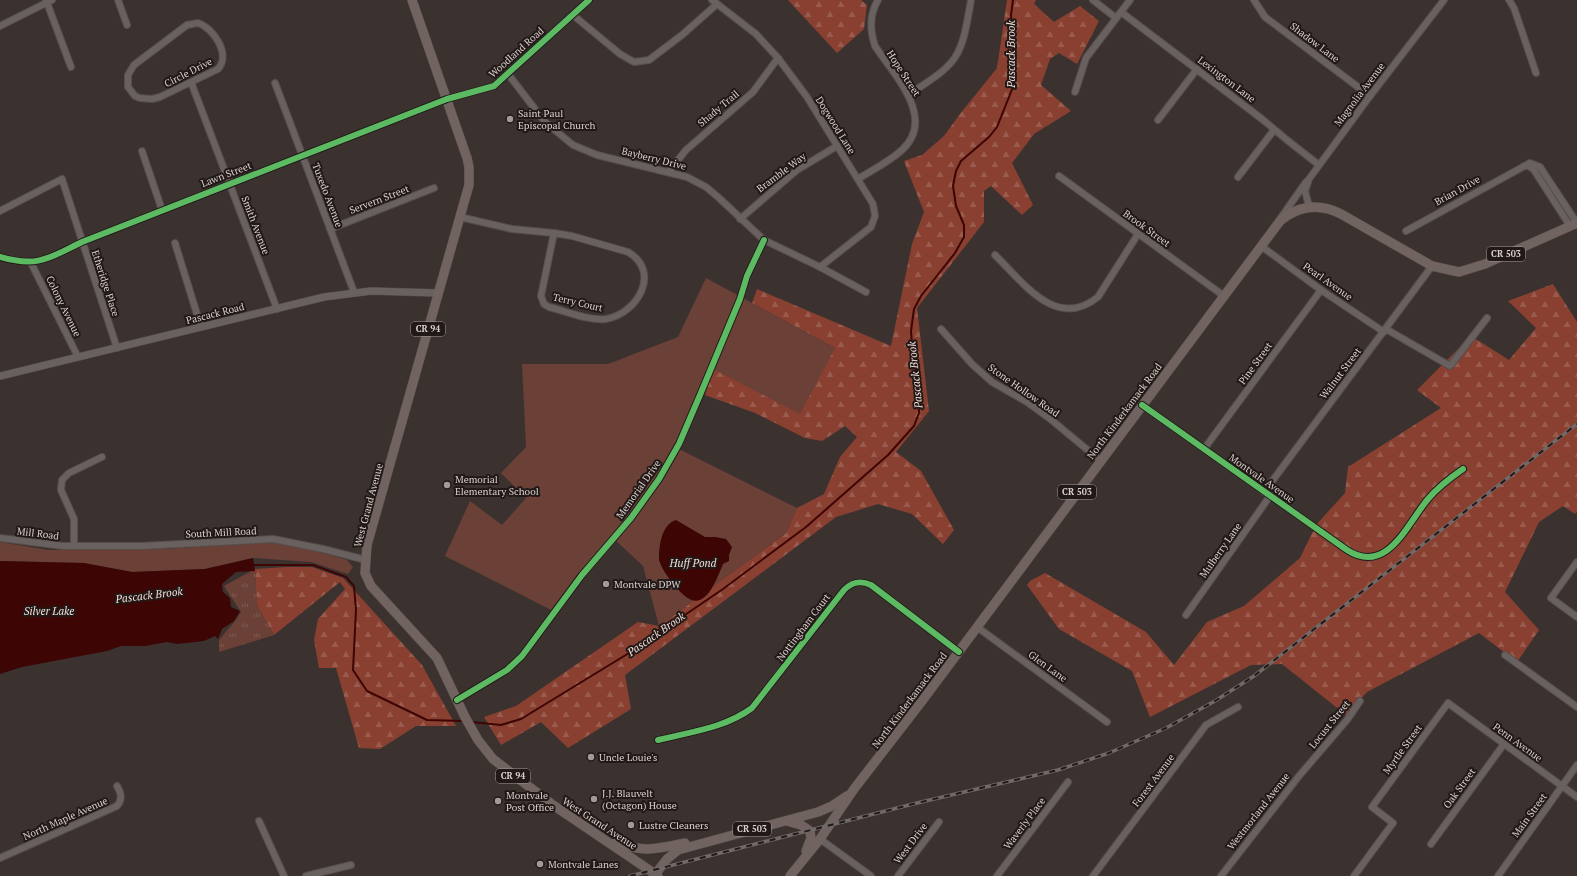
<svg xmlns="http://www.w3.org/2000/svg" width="1577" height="876" viewBox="0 0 1577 876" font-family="'PT Serif',serif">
	<defs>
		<pattern id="grass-tufts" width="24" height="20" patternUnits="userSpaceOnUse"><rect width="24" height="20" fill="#6b4037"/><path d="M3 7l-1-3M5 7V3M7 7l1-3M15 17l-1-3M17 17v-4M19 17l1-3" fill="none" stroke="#805b53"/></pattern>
		<pattern id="forest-firs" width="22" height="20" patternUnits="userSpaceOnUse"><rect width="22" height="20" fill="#894031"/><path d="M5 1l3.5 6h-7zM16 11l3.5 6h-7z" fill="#995b4e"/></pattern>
	</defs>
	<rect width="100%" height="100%" fill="#3b3230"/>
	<!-- grass -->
	<polygon fill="url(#grass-tufts)" points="255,569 257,605 274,635 219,652 219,640 236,620 241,612 224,586"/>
	<!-- forest -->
	<g fill="url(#forest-firs)">
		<polygon points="788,0 861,0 867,5 864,29 837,53"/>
		<polygon points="1007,0 1036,0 1034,4 1054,22 1080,6 1099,21 1077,64 1059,53 1050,59 1041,85 1071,111 1034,134 1012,163 1033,205 1022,215 991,186 984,191 984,222 917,308 929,411 896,452 921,471 954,530 943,544 912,514 878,504 836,517 625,675 631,709 568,748 541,722 501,745 484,717 516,706 638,622 659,626 786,533 797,508 824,494 840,457 857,437 845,426 822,441 805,438 755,413 705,395 713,369 835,348 752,303 757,289 891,346 912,244 924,212 904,161 922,155 944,136 960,114 997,68"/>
		<polygon points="1553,284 1577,322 1577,512 1575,514 1563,506 1539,522 1505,592 1539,630 1517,662 1479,633 1367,692 1346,715 1282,664 1251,665 1150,717 1132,671 1059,629 1027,585 1030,581 1045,573 1146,632 1174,665 1207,622 1244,606 1300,558 1316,525 1345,493 1348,467 1441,408 1417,390 1471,336 1509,360 1536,328 1508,301"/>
		<polygon points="286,567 312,567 343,578 422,665 456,726 416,726 380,749 359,748 336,668 319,668 314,640 318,619 345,589 340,582 274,635 257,605 255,569"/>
	</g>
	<!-- park -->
	<g fill="#6b4037">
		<polygon points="706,278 835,348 800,414 713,369 677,448 797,508 786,533 659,626 643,566 612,537 555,612 445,556 470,501 502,525 526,498 501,473 526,447 522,364 608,364 678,337"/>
		<polygon points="0,542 48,550 164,549 267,542 295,545 347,560 353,567 348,574 311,562 253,558 205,569 132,572 84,563 0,561"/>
	</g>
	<!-- water -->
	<g fill="#3d0504">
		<path d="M676,520l29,17h10l11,2 6,8 -3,8v6l-6,3c-9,22 -21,55 -46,24 -7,-8 -15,-18 -18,-28 0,-14 2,-35 17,-40z"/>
		<polygon points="253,558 255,571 236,572 222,584 223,592 230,598 231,607 240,611 234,621 222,629 218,639 215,636 204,641 177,644 167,642 145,646 121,646 107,651 22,667 0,674 0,561 84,563 132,572 205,569"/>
	</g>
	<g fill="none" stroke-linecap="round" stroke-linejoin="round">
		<!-- stream -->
		<g stroke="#3d0504" stroke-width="2">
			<polyline points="251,565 313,565 346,577 354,586 356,610 353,670 367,691 427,720 463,721"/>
			<polyline points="472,722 501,725 521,719 629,653 723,589 806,527 888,455 914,426 919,413 917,375 913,358 911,331 914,309 921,296 955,253 964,237 964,225 956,206 953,186 956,171 961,161 989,137 997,127 1013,87 1013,37 1011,15 1013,0"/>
		</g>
		<defs>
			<g id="minor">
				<polyline points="46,0 71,67"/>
				<polyline points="118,0 127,25"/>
				<polyline points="712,0 756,34 778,58 807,97 873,204 875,216 871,227 820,267"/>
				<polyline points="1093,0 1116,18"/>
				<polyline points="1254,0 1265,17 1370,96"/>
				<polyline points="1509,0 1514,8 1536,73"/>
				<polyline points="1121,12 1262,119 1287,140 1319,165"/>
				<polyline points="573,15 620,54 634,62 649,60 682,35 717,4"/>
				<path d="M198,23c16,5 33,32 20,46l-58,28 -8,2 -12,-1 -5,-2 -7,-9v-12l6,-10 53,-40z"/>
				<polyline points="0,26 52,0"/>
				<polyline points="508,74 545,122 573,145 597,155 687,177 706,187 718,197 764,240 820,267 866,292"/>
				<polyline points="191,82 277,309"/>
				<polyline points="275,83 354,292"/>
				<polyline points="1075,92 1086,58 1130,0"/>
				<path d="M908,95c51,-33 53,-35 63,-95"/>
				<polyline points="1158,120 1197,69"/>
				<polyline points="142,151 162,210"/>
				<polyline points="1524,166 1529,166 1534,170 1570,226"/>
				<polyline points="669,171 686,150 753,92 778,58"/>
				<polyline points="1059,176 1224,296"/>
				<polyline points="1238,177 1274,130"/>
				<path d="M858,179c14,-9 31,-17 44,-29 35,-32 -8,-75 -27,-104 -5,-15 -6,-31 3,-46"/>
				<polyline points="1309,206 1305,191 1309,179 1370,96 1444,0"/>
				<polyline points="0,211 62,179 117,348"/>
				<polyline points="460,217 512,229 554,233"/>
				<polyline points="740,219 797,170 837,146"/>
				<polyline points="1280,219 1306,182"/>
				<polyline points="330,229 434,188"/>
				<polyline points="1406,231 1530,163 1540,167 1577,223"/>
				<path d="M554,233l18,3 56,16c34,20 9,62 -22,67 -18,2 -40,-8 -57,-12l-5,-3 -3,-8z"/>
				<polyline points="175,243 201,327"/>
				<polyline points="1261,246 1321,290 1384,332"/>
				<path d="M995,255c28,27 61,76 103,42l40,-63"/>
				<path d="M0,257c38,11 49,1 82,-15l365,-143"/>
				<polyline points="31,263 78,357"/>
				<polyline points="941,329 972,364 992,382 1027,402 1049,418 1101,461"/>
				<polyline points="1386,329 1450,366 1487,318"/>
				<path d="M1142,405l205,145c40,26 60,-26 81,-51 10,-12 22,-21 35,-30"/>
				<polyline points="1204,449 1321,290"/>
				<polyline points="1264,492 1432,266"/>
				<polyline points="0,538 63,546 142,546 273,539 323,549 366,560"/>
				<polyline points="74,546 74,519 61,490 62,480 69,473 102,457"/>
				<polyline points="1577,562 1551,598 1577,617"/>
				<polyline points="1186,615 1270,496"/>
				<polyline points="977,627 1107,722"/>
				<polyline points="1505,655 1577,707"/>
				<polyline points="457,700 507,670 522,656 582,575 631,518 659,479 679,444 700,395 740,299 747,276 764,240"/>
				<path d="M658,740c32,-8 67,-12 94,-32l92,-118c8,-8 16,-10 27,-5l88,67"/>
				<polyline points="259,821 284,876"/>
				<polyline points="820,839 871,876"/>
				<polyline points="1431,844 1504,744"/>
				<path d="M0,858l117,-52c6,-7 4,-13 0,-20"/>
				<polyline points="306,876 351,865"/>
				<polyline points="898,876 939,822"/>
				<polyline points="997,876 1068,782"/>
				<polyline points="1093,876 1206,725 1238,707"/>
				<polyline points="1221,876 1299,776 1347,720 1360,701"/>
				<polyline points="1354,876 1393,823 1372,807 1448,703 1577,797"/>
				<polyline points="1498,876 1577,765"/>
			</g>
			<g id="tertiary">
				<polyline points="447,99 494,86 589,0"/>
				<polyline points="0,376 324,297 371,291 438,293"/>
			</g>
			<g id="primary">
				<polyline points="412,0 467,158 469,167 469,185 367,545 365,573 371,586 437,658 465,717 478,740 493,759 553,805 658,876"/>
				<polyline points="787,821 801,825 810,831 811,838 806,851"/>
				<path d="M616,842c27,11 41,7 69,1"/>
				<polyline points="654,876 667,859 678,850 818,812 832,806 847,796"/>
				<path d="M790,876l30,-37 34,-50 68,-88 358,-480c19,-16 39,-18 61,-7l91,52 27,6 26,-8 92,-41"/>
			</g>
		</defs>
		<!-- minor casing -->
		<use href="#minor" stroke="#564e4c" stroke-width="8"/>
		<!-- tertiary casing -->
		<use href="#tertiary" stroke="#564e4c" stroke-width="8"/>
		<!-- primary casing -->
		<use href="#primary" stroke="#564e4c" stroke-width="10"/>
		<!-- minor -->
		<use href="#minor" stroke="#686160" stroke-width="6"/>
		<!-- tertiary -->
		<use href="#tertiary" stroke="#686160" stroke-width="7"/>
		<!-- primary -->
		<use href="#primary" stroke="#716360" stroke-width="9"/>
		<defs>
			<polyline id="rail" points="630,876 917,803 1058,770 1109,753 1166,728 1215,701 1254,676 1577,424"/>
		</defs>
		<!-- rail casing -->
		<use href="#rail" stroke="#716968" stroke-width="3.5"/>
		<!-- rail -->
		<use href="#rail" stroke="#211917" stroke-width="2" stroke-dasharray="6" stroke-linecap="butt"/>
		<defs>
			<g id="cycleway">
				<path d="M0,257c38,11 49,1 82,-15l365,-143 47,-13 95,-86"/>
				<path d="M1142,405l205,145c40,26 60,-26 81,-51 10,-12 22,-21 35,-30"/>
				<polyline points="457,700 507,670 522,656 582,575 631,518 659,479 679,444 700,395 740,299 747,276 764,240"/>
				<path d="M658,740c32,-8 67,-12 94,-32l92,-118c8,-8 16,-10 27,-5l88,67"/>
			</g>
		</defs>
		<!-- cycleway casing -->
		<use href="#cycleway" stroke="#211917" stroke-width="8"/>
		<!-- cycleway -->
		<use href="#cycleway" stroke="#5cba63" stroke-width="6"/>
	</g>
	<!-- markers -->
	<g fill="#a39996" stroke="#211917" stroke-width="1.5">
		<circle cx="510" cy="119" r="4"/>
		<circle cx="447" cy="485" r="4"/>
		<circle cx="606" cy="584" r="4"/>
		<circle cx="591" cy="757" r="4"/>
		<circle cx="594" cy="799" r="4"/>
		<circle cx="498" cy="801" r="4"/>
		<circle cx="631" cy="825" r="4"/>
		<circle cx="540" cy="864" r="4"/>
	</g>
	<g text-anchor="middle" stroke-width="4" stroke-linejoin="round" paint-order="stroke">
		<!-- shield labels -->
		<g fill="#211917" stroke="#a39996" stroke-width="1">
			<rect x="1487" y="247" width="38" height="14" rx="3"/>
			<rect x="411" y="322" width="34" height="14" rx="3"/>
			<rect x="1058" y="485" width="38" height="14" rx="3"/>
			<rect x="496" y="769" width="34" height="14" rx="3"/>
			<rect x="733" y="822" width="38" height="14" rx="3"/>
		</g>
		<g font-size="9" font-weight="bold" fill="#dbd0cd">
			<text x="1506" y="257">CR 503</text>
			<text x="428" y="332">CR 94</text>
			<text x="1077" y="495">CR 503</text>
			<text x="513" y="779">CR 94</text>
			<text x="752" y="832">CR 503</text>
		</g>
		<!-- street labels -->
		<g font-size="10" fill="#dbd0cd" stroke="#211917">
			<text transform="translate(1315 42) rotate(37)" y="4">Shadow Lane</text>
			<text transform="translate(516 52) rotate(-42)" y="4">Woodland Road</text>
			<text transform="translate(188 72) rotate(-27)" y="4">Circle Drive</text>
			<text transform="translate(904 73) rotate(57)" y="4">Hope Street</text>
			<text transform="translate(1227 79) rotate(37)" y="4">Lexington Lane</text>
			<text transform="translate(1359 94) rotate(-53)" y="4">Magnolia Avenue</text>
			<text transform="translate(718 108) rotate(-40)" y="4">Shady Trail</text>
			<text transform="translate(836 125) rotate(58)" y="4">Dogwood Lane</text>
			<text transform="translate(654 158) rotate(14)" y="4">Bayberry Drive</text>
			<text transform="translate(781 172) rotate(-37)" y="4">Bramble Way</text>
			<text transform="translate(226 174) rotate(-21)" y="4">Lawn Street</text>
			<text transform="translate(1457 190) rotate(-29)" y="4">Brian Drive</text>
			<text transform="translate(328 195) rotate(69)" y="4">Tuxedo Avenue</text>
			<text transform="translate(379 199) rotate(-21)" y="4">Servern Street</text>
			<text transform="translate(256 225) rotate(69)" y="4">Smith Avenue</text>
			<text transform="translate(1147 228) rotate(36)" y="4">Brook Street</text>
			<text transform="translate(1328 281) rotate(35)" y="4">Pearl Avenue</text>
			<text transform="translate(106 283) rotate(72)" y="4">Etheridge Place</text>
			<text transform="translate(578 302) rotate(13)" y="4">Terry Court</text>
			<text transform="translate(64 306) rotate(64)" y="4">Colony Avenue</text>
			<text transform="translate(215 313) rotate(-14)" y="4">Pascack Road</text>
			<text transform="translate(1255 363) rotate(-54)" y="4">Pine Street</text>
			<text transform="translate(1340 373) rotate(-53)" y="4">Walnut Street</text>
			<text transform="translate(1024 390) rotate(35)" y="4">Stone Hollow Road</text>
			<text transform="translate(1124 411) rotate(-53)" y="4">North Kinderkamack Road</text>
			<text transform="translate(1262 478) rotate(35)" y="4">Montvale Avenue</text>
			<text transform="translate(638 489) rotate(-55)" y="4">Memorial Drive</text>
			<text transform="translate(368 505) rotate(-75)" y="4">West Grand Avenue</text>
			<text transform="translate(221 532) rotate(-3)" y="4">South Mill Road</text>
			<text transform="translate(38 533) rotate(7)" y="4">Mill Road</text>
			<text transform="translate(1220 550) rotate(-55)" y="4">Mulberry Lane</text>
			<text transform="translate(803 627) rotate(-53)" y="4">Nottingham Court</text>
			<text transform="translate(1048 666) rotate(36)" y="4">Glen Lane</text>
			<text transform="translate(909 700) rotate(-53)" y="4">North Kinderkamack Road</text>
			<text transform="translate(1329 724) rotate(-51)" y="4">Locust Street</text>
			<text transform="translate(1518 742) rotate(36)" y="4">Penn Avenue</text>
			<text transform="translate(1402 749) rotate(-54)" y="4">Myrtle Street</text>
			<text transform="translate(1153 780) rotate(-53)" y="4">Forest Avenue</text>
			<text transform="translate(1459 788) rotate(-54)" y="4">Oak Street</text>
			<text transform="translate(1258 811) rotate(-52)" y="4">Westmorland Avenue</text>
			<text transform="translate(1529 815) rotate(-54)" y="4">Main Street</text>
			<text transform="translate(65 818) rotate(-24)" y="4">North Maple Avenue</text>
			<text transform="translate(600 823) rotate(33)" y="4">West Grand Avenue</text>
			<text transform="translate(1024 823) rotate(-53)" y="4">Waverly Place</text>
			<text transform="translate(910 843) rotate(-53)" y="4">West Drive</text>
		</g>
		<!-- poi labels -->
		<g font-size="10" fill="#dbd0cd" stroke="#211917" text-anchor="start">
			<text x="518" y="117">Saint Paul<tspan x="518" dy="12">Episcopal Church</tspan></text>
			<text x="455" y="483">Memorial<tspan x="455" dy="12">Elementary School</tspan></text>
			<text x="614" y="588">Montvale DPW</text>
			<text x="599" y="761">Uncle Louie's</text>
			<text x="602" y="797">J.J. Blauvelt<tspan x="602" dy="12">(Octagon) House</tspan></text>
			<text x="506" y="799">Montvale<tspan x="506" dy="12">Post Office</tspan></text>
			<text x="639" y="829">Lustre Cleaners</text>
			<text x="548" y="868">Montvale Lanes</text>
		</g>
		<!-- water labels -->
		<g font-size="11" font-style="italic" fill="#f5dcd6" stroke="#211917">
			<text transform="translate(1011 54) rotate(-90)" y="4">Pascack Brook</text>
			<text transform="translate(915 375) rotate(-96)" y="4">Pascack Brook</text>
			<text x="693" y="567">Huff Pond</text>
			<text transform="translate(149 595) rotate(-7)" y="4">Pascack Brook</text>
			<text x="49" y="615">Silver Lake</text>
			<text transform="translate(656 634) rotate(-35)" y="4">Pascack Brook</text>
		</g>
	</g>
</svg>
